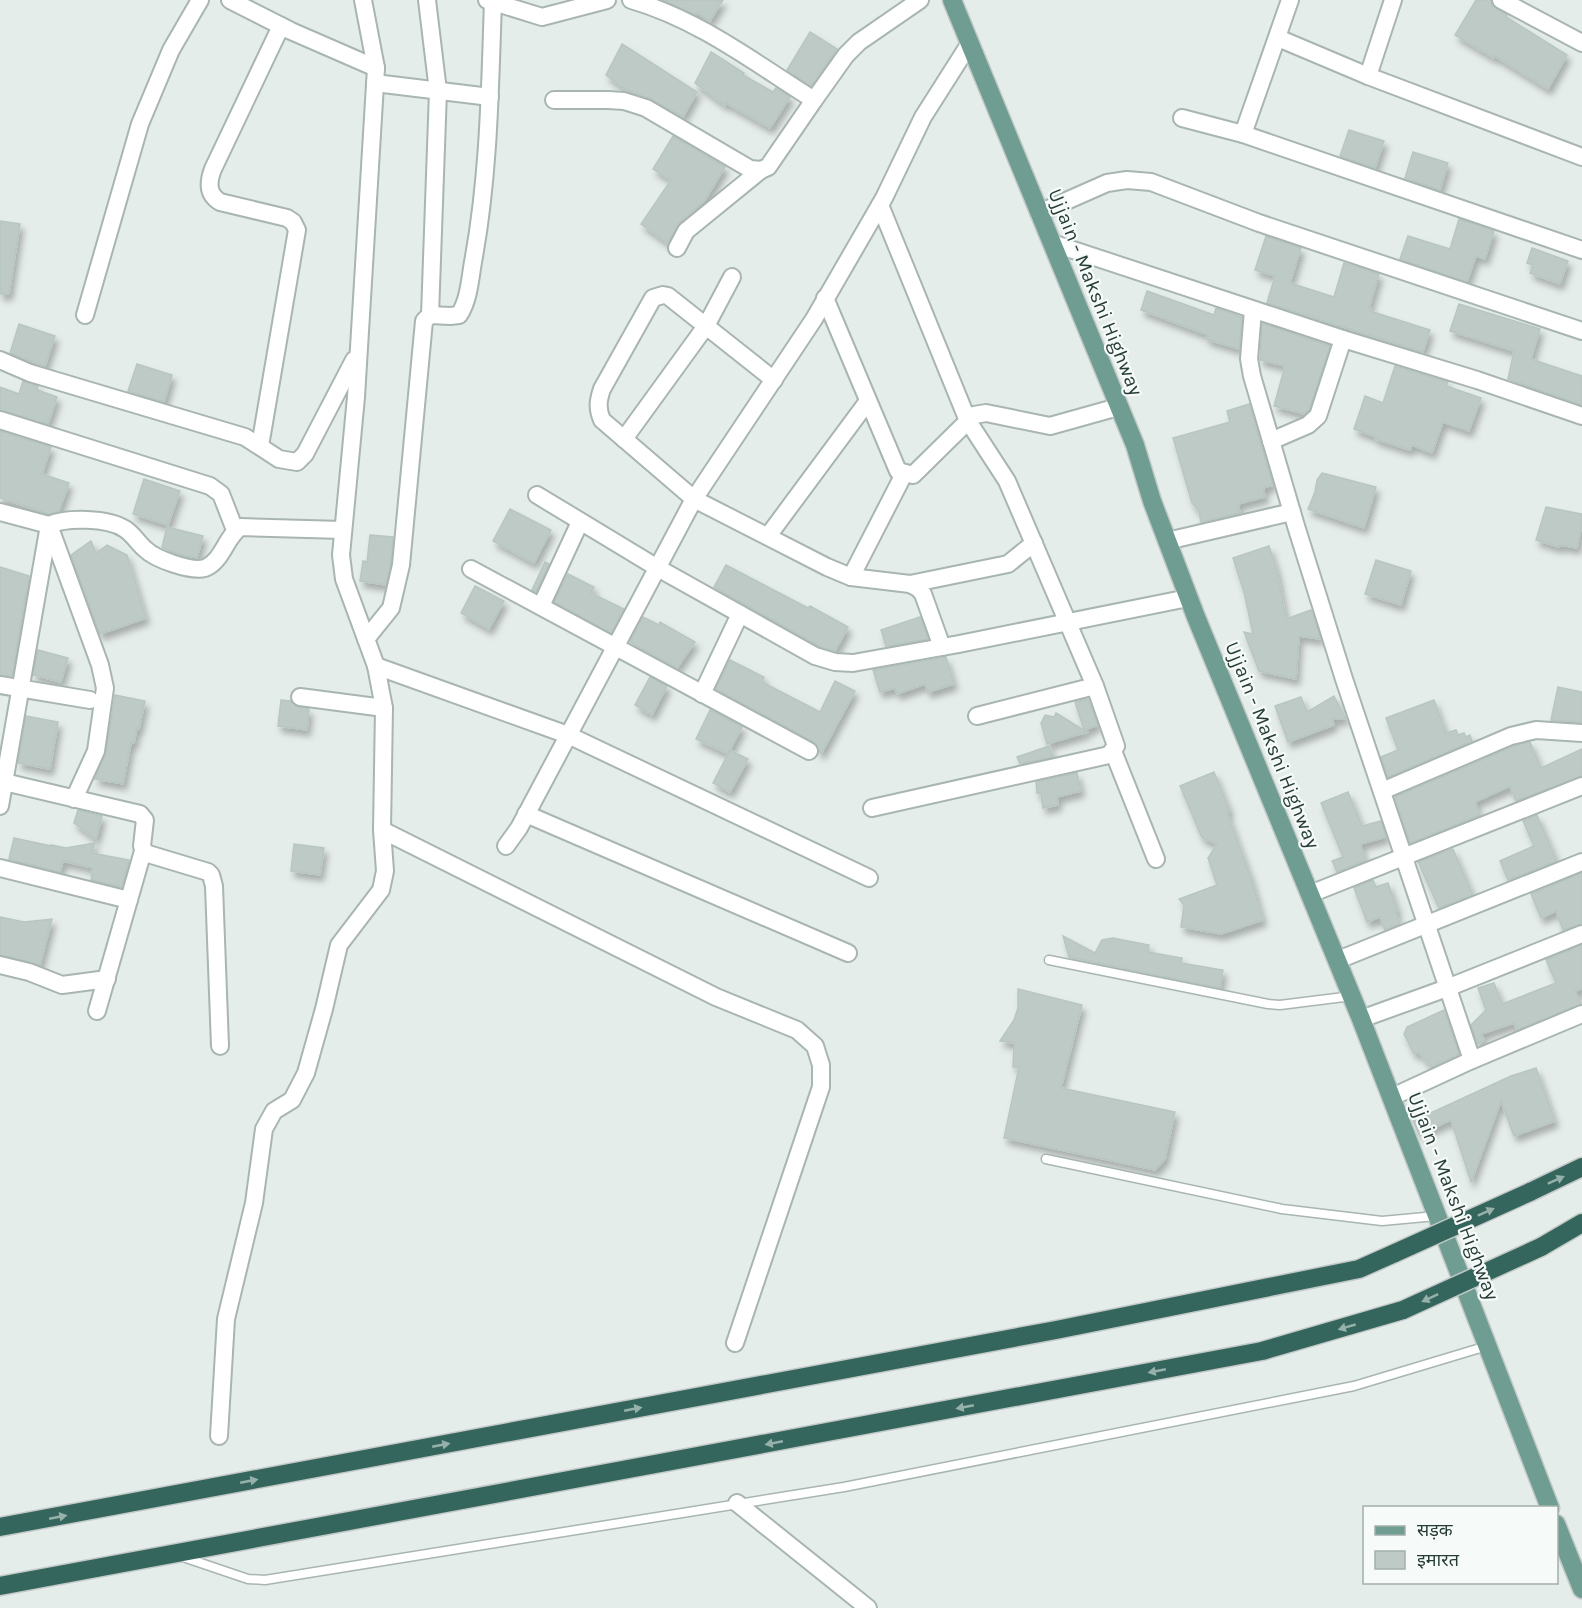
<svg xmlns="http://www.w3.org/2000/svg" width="1582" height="1608" viewBox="0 0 1582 1608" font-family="Karla,'Noto Sans Devanagari',sans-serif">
	<defs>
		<filter id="shadow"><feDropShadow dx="3.5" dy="6" stdDeviation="3" flood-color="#0004"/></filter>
	</defs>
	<rect width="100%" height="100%" fill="#e5edea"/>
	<!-- building -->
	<g fill="#becac6" stroke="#b8c6c1" stroke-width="1.5" filter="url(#shadow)">
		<polygon points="663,0 723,0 710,21 697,13 696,15"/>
		<polygon points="1476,0 1491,0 1492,6 1507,15 1506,17 1567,55 1548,89 1495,56 1494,58 1455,35"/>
		<polygon points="810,32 837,49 811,86 787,70"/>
		<polygon points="622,44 697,92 683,117 651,99 628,91 606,75"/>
		<polygon points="711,52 744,73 743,75 773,92 776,88 790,97 770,128 726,103 725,105 695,83"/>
		<polygon points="1349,130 1384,141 1375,168 1340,156"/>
		<polygon points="673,136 725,167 705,200 679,223 668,243 641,224 671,180 653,169"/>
		<polygon points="1413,152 1448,163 1440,190 1405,178"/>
		<polygon points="1459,219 1494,231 1485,259 1476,256 1467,282 1400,259 1408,236 1450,249"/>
		<polygon points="0,221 20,224 9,294 0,294"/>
		<polygon points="1266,236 1301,248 1290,283 1334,297 1344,263 1379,274 1369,308 1371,308 1370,311 1430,330 1423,352 1267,303 1275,276 1255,270"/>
		<polygon points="1532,248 1568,261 1560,284 1530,273 1533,265 1527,263"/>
		<polygon points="1147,291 1214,315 1216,308 1242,317 1239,349 1206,339 1208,335 1141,310"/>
		<polygon points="1459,304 1540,329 1531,359 1582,376 1582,405 1508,379 1514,351 1450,331"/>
		<polygon points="1262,323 1330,346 1309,410 1304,414 1274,406 1285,366 1260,360"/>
		<polygon points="19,324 55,336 45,366 10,353"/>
		<polygon points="137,364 172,375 164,402 128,391"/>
		<polygon points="1395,366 1448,382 1446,386 1481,398 1469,431 1443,422 1432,453 1412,445 1410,450 1375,439 1376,437 1354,429 1365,396 1383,403"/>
		<polygon points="23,381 38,386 37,390 57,397 48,424 0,410 0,387 19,394"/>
		<polygon points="1249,404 1273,485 1263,488 1265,497 1238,504 1240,513 1201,522 1199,511 1192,503 1173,438 1230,422 1227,411"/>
		<polygon points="0,431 51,447 42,474 69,483 59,511 49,514 0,498"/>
		<polygon points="1322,473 1376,487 1364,528 1308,509 1315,492 1317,480"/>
		<polygon points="144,479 180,491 168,525 133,514"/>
		<polygon points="1546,507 1582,514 1582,524 1577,548 1560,545 1559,547 1536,540"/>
		<polygon points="510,509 551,530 534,563 493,541"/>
		<polygon points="167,527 203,536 197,558 177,554 162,547"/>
		<polygon points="370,535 393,537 391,563 386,585 360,581 363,561 367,562"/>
		<polygon points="91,541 96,553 107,545 127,555 146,618 100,634 71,555"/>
		<polygon points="1269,546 1277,571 1286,619 1311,610 1321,639 1299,636 1296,679 1259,671 1244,632 1253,634 1244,592 1233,558"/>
		<polygon points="1376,560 1411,571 1401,605 1365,594"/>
		<polygon points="545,562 549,564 536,592 532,590"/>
		<polygon points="726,565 808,608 810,606 848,627 835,651 819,646 714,587"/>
		<polygon points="0,567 29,576 12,676 0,675"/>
		<polygon points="568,574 594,587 591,593 624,609 611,633 554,602"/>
		<polygon points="475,586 504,601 489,629 461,613"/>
		<polygon points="643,617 659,625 660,622 695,642 677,668 630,642"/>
		<polygon points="920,617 928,639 886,646 881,630"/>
		<polygon points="38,650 68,658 61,682 33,675"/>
		<polygon points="946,657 954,684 928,692 925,684 897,694 895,688 880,692 873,670"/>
		<polygon points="730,660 764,677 762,682 820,712 835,681 855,691 821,754 814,742 716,689"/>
		<polygon points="650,677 667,686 652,715 635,705"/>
		<polygon points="1558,687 1582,692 1582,722 1551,720"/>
		<polygon points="115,695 145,701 139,729 137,728 134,743 131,743 123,784 95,779 106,752"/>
		<polygon points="1334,696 1346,719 1332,719 1334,725 1288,742 1275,706 1301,697 1307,712"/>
		<polygon points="1088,699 1098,725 1084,730 1075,702"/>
		<polygon points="281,700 290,701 298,707 309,709 307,730 278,726"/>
		<polygon points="1434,700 1446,733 1456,730 1458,735 1464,733 1466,737 1470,735 1472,741 1388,777 1381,757 1398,750 1386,718"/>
		<polygon points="710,710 742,727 728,754 696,739"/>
		<polygon points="1056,713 1087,732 1047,744 1041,723 1045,715 1054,717"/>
		<polygon points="26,716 58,722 50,769 18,763"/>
		<polygon points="1530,742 1541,768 1582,749 1582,776 1516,801 1510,786 1475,802 1480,815 1410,843 1395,797 1517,745"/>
		<polygon points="1049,746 1053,757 1020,764 1017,757"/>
		<polygon points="730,750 748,759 730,792 713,783"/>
		<polygon points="1214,772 1230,811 1227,812 1252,881 1263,920 1221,934 1181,927 1184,905 1179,899 1217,885 1208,858 1217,844 1202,838 1180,786"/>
		<polygon points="1077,773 1081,791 1057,797 1058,805 1043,808 1041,794 1037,793 1036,782"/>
		<polygon points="1348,792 1362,826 1381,821 1386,837 1360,844 1366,860 1337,872 1332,861 1343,857 1321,803"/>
		<polygon points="78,810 102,816 96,839 74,823"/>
		<polygon points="1537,815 1557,861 1508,880 1500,861 1534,846 1523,821"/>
		<polygon points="14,838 51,846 51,845 66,848 95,843 92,853 129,860 122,887 91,880 93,868 63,861 60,872 9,859"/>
		<polygon points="294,844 324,848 320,875 291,871"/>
		<polygon points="1453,849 1473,895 1439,908 1418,862"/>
		<polygon points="1582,873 1582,924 1563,930 1556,911 1541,918 1531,894"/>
		<polygon points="1373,880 1376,887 1388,883 1398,911 1395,911 1400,924 1385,930 1380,917 1367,922 1354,888"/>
		<polygon points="0,917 24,922 52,919 40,965 0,955"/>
		<polygon points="1063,936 1095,953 1102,940 1113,938 1149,945 1148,952 1182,958 1181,963 1223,970 1220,988 1069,957"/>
		<polygon points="1582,945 1582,989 1575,991 1581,1004 1517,1030 1514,1023 1481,1034 1484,1040 1478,1044 1471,1025 1486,1010 1478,988 1494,983 1502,1004 1556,983 1546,960"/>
		<polygon points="1018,989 1082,1005 1061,1088 1175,1112 1165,1159 1155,1170 1004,1138 1019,1067 1013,1067 1014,1043 1000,1041 1014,1020 1018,1008"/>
		<polygon points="1444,1010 1459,1054 1432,1067 1418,1052 1414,1054 1404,1034 1407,1027"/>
		<polygon points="1536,1068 1555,1121 1514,1136 1501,1101 1471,1182 1451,1120 1419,1134 1413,1121 1511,1076"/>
	</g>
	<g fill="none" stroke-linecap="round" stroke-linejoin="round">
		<defs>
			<g id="service">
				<polyline points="1049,960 1268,1004 1280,1005 1352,996"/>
				<polyline points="1046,1159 1282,1209 1382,1221 1436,1216"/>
				<polyline points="180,1556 248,1579 265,1580 844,1487 1354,1386 1487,1346"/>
			</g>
			<g id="minor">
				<polyline points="230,0 291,31 376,68"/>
				<polyline points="427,0 438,91 430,315"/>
				<polyline points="487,0 542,17 607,0"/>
				<path d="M631,0c67,19 124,63 183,100l32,-45 13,-13 61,-42"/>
				<polyline points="1501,0 1582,43"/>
				<polyline points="1278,38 1368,76 1582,157"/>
				<polyline points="1368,76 1393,0"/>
				<polyline points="375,83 490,97"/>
				<polyline points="554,100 608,100 624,101 646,108 750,169 761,170 768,167 814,100"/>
				<polyline points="1182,118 1243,134 1582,250"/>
				<polyline points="1243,134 1290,0"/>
				<polyline points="1039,213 1107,183 1127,180 1151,182 1259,223 1582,331"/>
				<polyline points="1052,243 1343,339 1477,380 1582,416"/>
				<polyline points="677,248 686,231 761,170"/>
				<polyline points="825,298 898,471 913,475 974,415 986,413 1050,426 1118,407"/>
				<polyline points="1253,310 1249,359 1252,376 1296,526 1344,679 1472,1060 1392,1097"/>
				<polyline points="85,315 140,124 171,50 200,0"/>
				<polyline points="0,360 30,373 245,437 279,459 297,462 305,454 354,360"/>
				<path d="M774,380l-106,-84 -5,-1 -10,3 -51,91c-4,12 -5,19 0,31l92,79 133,68 24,10 59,7 8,4 5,6 19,53"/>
				<polyline points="0,420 210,486 221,494 235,530"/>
				<polyline points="624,439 706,326 732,277"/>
				<polyline points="1271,441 1308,425 1318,416 1343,339"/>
				<path d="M260,446l37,-216 -4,-8 -6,-4 -67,-16c-13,-8 -12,-20 -7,-33l68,-143"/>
				<polyline points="537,495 656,567 815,656 835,662 853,663 959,644 1188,598"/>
				<polyline points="0,512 49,525 100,665 105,688 96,751 74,799"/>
				<polyline points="768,536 868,401"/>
				<polyline points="1167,541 1292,512"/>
				<polyline points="471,569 809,751"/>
				<polyline points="851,577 904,474"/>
				<polyline points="910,584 1008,564 1034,543"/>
				<polyline points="541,606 580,522"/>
				<path d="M366,639l25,-31 10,-43 23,-244 6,-6 20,1 9,-1c10,-15 11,-36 14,-53 16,-86 17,-174 20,-261"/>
				<polyline points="376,666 568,735 869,878"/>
				<polyline points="0,685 90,700"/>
				<polyline points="702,694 740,614"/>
				<polyline points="300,697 384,708"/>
				<polyline points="977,716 1095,686"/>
				<polyline points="1113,751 1156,859"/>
				<polyline points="0,781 140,814 145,820 142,846 145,853 208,872 211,875 214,886 220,1046"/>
				<polyline points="1382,791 1511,736 1536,730 1582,733"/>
				<path d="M0,806l49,-281c18,-8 59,-7 76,4 8,5 13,14 20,20 10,10 46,23 60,19 17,-6 21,-32 36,-41l101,3"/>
				<polyline points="872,808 1109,755 1116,746 1095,686 1007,481 968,421 880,205"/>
				<polyline points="526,814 848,953"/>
				<polyline points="382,830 716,997 797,1030 815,1046 821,1065 821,1087 735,1343"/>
				<polyline points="506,846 519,828 694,499 814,319 884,198 923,117 970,43"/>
				<polyline points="0,868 129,900"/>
				<polyline points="1310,894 1582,786"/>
				<polyline points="1338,960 1582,862"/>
				<polyline points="0,965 29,972 62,985 107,979"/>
				<polyline points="97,1011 143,851"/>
				<polyline points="1361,1019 1447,988 1582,934"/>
				<polyline points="1472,1060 1582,1014"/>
				<polyline points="219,1436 226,1319 254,1203 264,1129 274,1111 292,1100 306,1073 324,1009 339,945 381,890 385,871 382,830 384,708 376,666 344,579 341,555 356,397 376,68 363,0"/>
				<polyline points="737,1503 868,1608"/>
			</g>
			<g id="primary">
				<polyline points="952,0 1135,445 1152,501 1196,617 1361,1019 1550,1508"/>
				<polyline points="1556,1524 1582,1589"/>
			</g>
			<g id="motorway">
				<polyline points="1530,1192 1582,1167"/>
				<polyline points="1541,1247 1582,1223"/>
				<polyline points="0,1527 1056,1330 1359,1269 1395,1253"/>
				<polyline points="0,1586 1262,1351 1403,1310"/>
			</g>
		</defs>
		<!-- service casing -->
		<use href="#service" stroke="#a8b5b1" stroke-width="11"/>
		<!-- minor casing -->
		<use href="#minor" stroke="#a8b5b1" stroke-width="20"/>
		<!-- primary casing -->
		<use href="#primary" stroke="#c2c9c7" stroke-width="21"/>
		<!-- motorway casing -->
		<use href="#motorway" stroke="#c2c9c7" stroke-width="21"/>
		<!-- service -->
		<use href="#service" stroke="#fff" stroke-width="8"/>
		<!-- minor -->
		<use href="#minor" stroke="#fff" stroke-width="16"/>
		<!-- primary -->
		<use href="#primary" stroke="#6f9d92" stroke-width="18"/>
		<!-- motorway -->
		<use href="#motorway" stroke="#35665d" stroke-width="18"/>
		<defs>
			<g id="motorway-bridge">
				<polyline points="1395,1253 1530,1192"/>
				<polyline points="1403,1310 1541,1247"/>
			</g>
		</defs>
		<!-- motorway-bridge casing -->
		<use href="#motorway-bridge" stroke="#c2c9c7" stroke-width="21" stroke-linecap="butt"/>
		<!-- motorway-bridge -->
		<use href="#motorway-bridge" stroke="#35665d" stroke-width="18"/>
	</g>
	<!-- one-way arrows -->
	<defs><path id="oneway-solid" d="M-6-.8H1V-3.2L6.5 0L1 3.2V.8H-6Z" transform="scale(1.5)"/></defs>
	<g fill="#96b0aa">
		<use href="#oneway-solid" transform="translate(1556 1180) rotate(-24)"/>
		<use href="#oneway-solid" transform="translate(1486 1212) rotate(-24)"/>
		<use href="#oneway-solid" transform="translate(1430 1298) rotate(155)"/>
		<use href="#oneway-solid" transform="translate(1347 1327) rotate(164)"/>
		<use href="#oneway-solid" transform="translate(1157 1371) rotate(169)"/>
		<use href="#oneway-solid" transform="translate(965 1407) rotate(169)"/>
		<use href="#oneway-solid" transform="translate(633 1409) rotate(-11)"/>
		<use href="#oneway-solid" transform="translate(774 1443) rotate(169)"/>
		<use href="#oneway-solid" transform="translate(441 1445) rotate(-11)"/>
		<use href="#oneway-solid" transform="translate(249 1481) rotate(-11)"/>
		<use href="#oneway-solid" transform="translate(58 1517) rotate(-11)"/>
	</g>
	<g text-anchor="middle" stroke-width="4.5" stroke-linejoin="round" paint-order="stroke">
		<!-- street labels -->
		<g font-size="20" fill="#263d37" stroke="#f6faf8">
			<text transform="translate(1096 292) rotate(68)" y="7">Ujjain - Makshi Highway</text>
			<text transform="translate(1273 745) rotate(68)" y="7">Ujjain - Makshi Highway</text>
			<text transform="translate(1454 1196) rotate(69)" y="7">Ujjain - Makshi Highway</text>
		</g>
	</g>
	<!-- legend -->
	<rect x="1363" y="1506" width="195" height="78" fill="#f6faf8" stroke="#a3aeab" stroke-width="1.5"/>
	<rect x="1375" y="1526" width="30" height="9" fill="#6f9d92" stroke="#a3aeab" stroke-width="1.5"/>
	<text x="1417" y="1536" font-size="18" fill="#263d37">सड़क</text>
	<rect x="1375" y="1551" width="30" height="18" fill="#becac6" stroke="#a3aeab" stroke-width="1.5"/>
	<text x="1417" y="1566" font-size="18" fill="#263d37">इमारत</text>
</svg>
